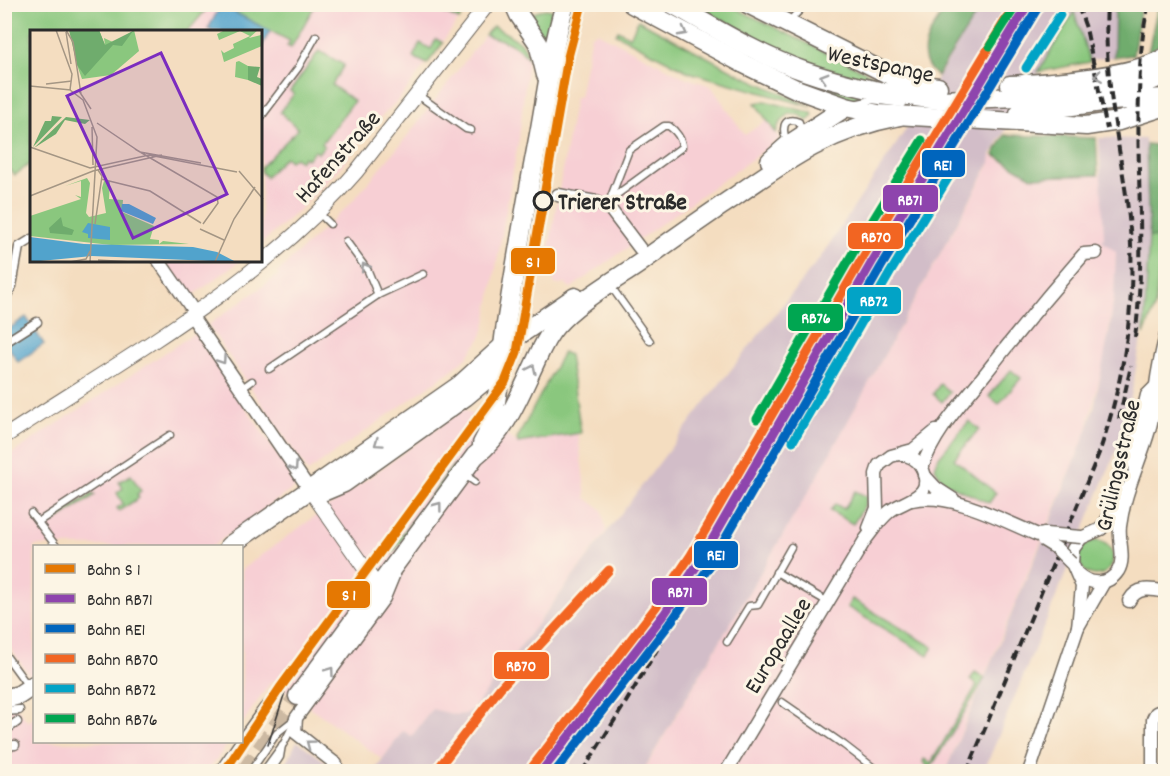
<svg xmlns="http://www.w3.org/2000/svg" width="1170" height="776" viewBox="0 0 1170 776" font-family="Dekko,sans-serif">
	<rect width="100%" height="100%" fill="#fcf5e5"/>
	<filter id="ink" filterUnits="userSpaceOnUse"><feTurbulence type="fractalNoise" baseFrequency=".0167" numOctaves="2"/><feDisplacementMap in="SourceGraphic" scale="12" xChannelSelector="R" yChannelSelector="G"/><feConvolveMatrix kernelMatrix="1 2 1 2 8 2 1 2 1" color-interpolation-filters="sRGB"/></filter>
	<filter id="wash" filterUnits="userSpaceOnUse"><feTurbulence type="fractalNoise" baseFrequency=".008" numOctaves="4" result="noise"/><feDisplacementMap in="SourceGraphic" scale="24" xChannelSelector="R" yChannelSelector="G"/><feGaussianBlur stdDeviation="1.35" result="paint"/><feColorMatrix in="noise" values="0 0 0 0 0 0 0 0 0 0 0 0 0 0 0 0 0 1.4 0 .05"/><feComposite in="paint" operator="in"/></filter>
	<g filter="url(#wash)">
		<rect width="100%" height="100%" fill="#f4ddc0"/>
		<!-- built -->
		<g fill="#f7cfd4">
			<polygon points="210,4 220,5 294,43 315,5 428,5 459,20 401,97 380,118 341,166 300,209 261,244 261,32 188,32"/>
			<polygon points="597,32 684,77 711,86 745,135 767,120 780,139 571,288 564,283 560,285 555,284 552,275 545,272 575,97 579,97 591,35"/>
			<polygon points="485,35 508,42 516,46 528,58 519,138 486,323 482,336 468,356 453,369 308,472 208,325 279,275 277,273 351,203 405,139"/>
			<polygon points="991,155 1032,177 1102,175 1104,237 1102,241 1116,251 1114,296 1104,360 1086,433 945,771 643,772 816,479 990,164"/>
			<polygon points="164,261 240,261 191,297"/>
			<polygon points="195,333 298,485 213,546 34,546 34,675 31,678 5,640 4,459"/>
			<polygon points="464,409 518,443 578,433 586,498 602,510 606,532 473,709 465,714 456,715 432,709 412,736 403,731 382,759 272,680 242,724 242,569"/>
			<polygon points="14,704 28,722 34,718 34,742 229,742 208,771 5,772 5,705"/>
		</g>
		<!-- industrial -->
		<g fill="#d2bdc8">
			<polygon points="982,5 1115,5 1114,57 1089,60 1074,13 991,155 990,163 816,479 643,771 373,772 403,731 412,736 432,709 456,715 465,714 473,709 703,405 820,258 901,137"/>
			<polygon points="1099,138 1145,139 1149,222 1145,317 1131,396 1115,454 984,771 945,772 1051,520 1086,433 1094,408 1110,327 1114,296 1116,252 1102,241 1104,237"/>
			<polygon points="297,741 340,772 280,772 288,760"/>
		</g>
		<!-- green -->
		<g fill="#8ac77e" stroke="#5a7954" stroke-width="1.5">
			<polygon points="4,5 5,4 210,5 188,31 32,32 31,163 15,175 5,166"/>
			<polygon points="220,5 315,5 291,48 287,46 290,41"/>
			<polygon points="428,5 468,5 459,20"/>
			<polygon points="694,5 729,5 870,74 885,85 883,86 814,65 788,54"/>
			<polygon points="546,9 552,10 545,38 528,17 539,10"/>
			<polygon points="1074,12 1090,62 1038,72"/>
			<polygon points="570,14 575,17 565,57 551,139 546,138"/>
			<polygon points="638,20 739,74 812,107 689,72 616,34 618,30 630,37"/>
			<path d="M493,26c13,8 34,15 35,32 -13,-15 -25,-18 -43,-23z"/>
			<polygon points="436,39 443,43 427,64 413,57 420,43 431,49"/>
			<polygon points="319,51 344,65 332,85 354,101 322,143 324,146 318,153 315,151 307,159 304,157 300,161 295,157 290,161 285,157 266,177 261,172 261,167 298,129 280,112 294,94 290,91"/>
			<polygon points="747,58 861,94 861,97 850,100 822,91"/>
			<polygon points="765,101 812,113 813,116 807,121 800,115 789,114 779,124 776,133 755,103"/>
			<polygon points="1149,237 1163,238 1155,306 1144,335"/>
			<polygon points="563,352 569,355 581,433 518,443 517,439"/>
			<polygon points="1011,370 1021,378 999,404 989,396"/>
			<polygon points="940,384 950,392 942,402 933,394"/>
			<polygon points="969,421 979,429 954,459 996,493 989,503 943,482 935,468 938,458"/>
			<polygon points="453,465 454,470 393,553 387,554"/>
			<polygon points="131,475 141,491 137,494 139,498 119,511 117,508 123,504 117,493 123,488 119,482"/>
			<polygon points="855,491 867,497 865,505 853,524 830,511 835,504 844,509"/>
			<polygon points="91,494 95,495 50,525 47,525 48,522"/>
			<circle cx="1096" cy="558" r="17"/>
			<polygon points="852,599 933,647 928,655 847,607"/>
			<polygon points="975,672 985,678 930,769 923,762 924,759 931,763 977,685 970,680"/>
		</g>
		<!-- forest -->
		<g fill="#6fac6d" stroke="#4d6c4c" stroke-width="1.5">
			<path d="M948,5h34l-45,71c-28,-22 -3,-49 11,-71z"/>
			<polygon points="1115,5 1141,5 1133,55 1114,57"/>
			<polygon points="1158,5 1165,5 1165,41 1148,53"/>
			<polygon points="1005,135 1096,138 1098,175 1032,177 994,155"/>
			<polygon points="1146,144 1165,146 1166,207 1163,238 1149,237"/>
		</g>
		<!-- water -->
		<g fill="#51a3cc" stroke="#3e677c" stroke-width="1.5">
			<polygon points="221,5 270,31 261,48 261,32 212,31 208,29"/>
			<polygon points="26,317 44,344 18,362 5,342 4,332"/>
		</g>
	</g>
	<g filter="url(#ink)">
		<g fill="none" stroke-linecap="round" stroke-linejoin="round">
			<!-- primary-tunnel -->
			<polyline stroke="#ccb9a2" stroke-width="18" stroke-dasharray="18 9" stroke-linecap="butt" points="245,772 298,696"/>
			<defs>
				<g id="service">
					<polyline points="791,23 794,16 806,4"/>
					<polyline points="418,95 466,129 471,130"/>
					<polyline points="854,104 872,100 903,104"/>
					<polyline points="261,117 298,68 316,36"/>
					<path d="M788,143c-6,-11 -7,-28 11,-21l3,10"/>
					<path d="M607,207l22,-57 35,-24h5c7,5 13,13 13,21l-70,51"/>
					<polyline points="318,212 330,224"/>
					<polyline points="346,241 368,271 378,295"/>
					<polyline points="610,285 650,341"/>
					<polyline points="269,369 378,295 423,274"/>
					<polyline points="241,389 252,381"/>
					<polyline points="465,475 475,482"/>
					<polyline points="31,513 56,546"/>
					<polyline points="38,522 170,435"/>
					<polyline points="776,572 828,602"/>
					<polyline points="727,642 749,606 758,605 791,547"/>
					<polyline points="4,653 28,686"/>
					<polyline points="782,702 844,745 879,772"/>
					<polyline points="242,736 263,707 275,695 366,569"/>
					<polyline points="217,772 238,742"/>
					<polyline points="250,772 277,733 296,718"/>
					<polyline points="263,772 284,743 292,727"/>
					<polyline points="270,772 280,757 282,745"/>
				</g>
				<g id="pedestrian">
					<polyline points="4,300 12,286 19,247 32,239"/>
					<polyline points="4,343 37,322"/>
					<polyline points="4,711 19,710"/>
					<polyline points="4,731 17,722"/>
					<polyline points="4,746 15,745"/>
					<polyline points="4,747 5,772"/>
				</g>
				<g id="minor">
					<polyline points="558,195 596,202 610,209 647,258"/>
					<polyline points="159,261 195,313"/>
					<polyline points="191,315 310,490"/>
					<polyline points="1131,462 1147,395 1155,387"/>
					<path d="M922,468c12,-36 40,-65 63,-94 32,-41 65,-81 99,-120l12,-1"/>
					<polyline points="924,475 936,488 953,499"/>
					<path d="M912,500c40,-8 89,20 126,35l7,-1"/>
					<polyline points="869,528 877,508 876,474 879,465 891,456 913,450 936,431"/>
					<path d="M1078,574c12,11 30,12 40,-3 8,-13 0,-30 2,-45 4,-33 20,-64 29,-96 5,-15 5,-30 7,-45 2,-17 6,-34 10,-50"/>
					<path d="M1129,601c8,-15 22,-12 37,-9"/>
					<polyline points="1078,627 1082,586 1072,563 1073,549 1081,538 1101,529 1109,517 1122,490"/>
					<polyline points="337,772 336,764 332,761 295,732 296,718 384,598 393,576"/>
					<path d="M726,772l139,-232c8,-10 15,-21 25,-29 13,-11 46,-13 32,-43 -4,-9 -13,-13 -23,-14"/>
					<polyline points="1029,772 1078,627 1104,582"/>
					<polyline points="1153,772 1153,719 1156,713 1166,709"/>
				</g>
				<g id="tertiary">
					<path d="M4,437c122,-80 256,-153 352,-265l132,-168"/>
					<polyline points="310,490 377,586"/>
				</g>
				<g id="primary">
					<polyline points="514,4 519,15 538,43 546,75"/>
					<polyline points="632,4 744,64 796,89 846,107 878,114 1086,126 1119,121 1166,106"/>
					<path d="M672,4c43,24 86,51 132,67 43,15 89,24 135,29l155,-6 42,-7 30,-12"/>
					<polyline points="748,4 898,79 912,84 938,87"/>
					<path d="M1010,85c39,-2 124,-8 156,-28"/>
					<polyline points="1019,113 1110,101 1166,98"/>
					<polyline points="770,161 788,145 846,107"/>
					<path d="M482,444c18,-30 18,-85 24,-120 10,-63 21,-127 33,-190 8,-43 13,-87 26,-130"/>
					<polyline points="314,491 325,491 344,483 465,397 488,378 499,360"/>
					<polyline points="229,546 460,385 503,346 575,297"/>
					<path d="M298,696l177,-240c30,-23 43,-57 59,-91 6,-13 12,-28 22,-39 21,-24 58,-45 84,-63 31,-23 62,-44 94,-66 56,-39 97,-68 166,-81"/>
					<polyline points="4,699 19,695 34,685"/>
				</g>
			</defs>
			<!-- service casing -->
			<use href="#service" stroke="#71695f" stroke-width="9"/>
			<!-- pedestrian casing -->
			<use href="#pedestrian" stroke="#71695f" stroke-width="11"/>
			<!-- minor casing -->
			<use href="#minor" stroke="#71695f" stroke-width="15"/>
			<!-- tertiary casing -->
			<use href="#tertiary" stroke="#71695f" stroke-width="16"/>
			<!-- primary casing -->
			<use href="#primary" stroke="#71695f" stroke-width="21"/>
			<!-- service -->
			<use href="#service" stroke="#fff" stroke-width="6"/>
			<!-- pedestrian -->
			<use href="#pedestrian" stroke="#fff" stroke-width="8"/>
			<!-- minor -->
			<use href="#minor" stroke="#fff" stroke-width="12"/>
			<!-- tertiary -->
			<use href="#tertiary" stroke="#fff" stroke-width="14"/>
			<!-- primary -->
			<use href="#primary" stroke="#fff" stroke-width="18"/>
			<!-- tram -->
			<polyline stroke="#2b2b2b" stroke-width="1.5" points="268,745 285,692"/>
			<!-- rail -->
			<g stroke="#2b2b2b" stroke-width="4" stroke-dasharray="9 4.5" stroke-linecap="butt">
				<polyline points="1078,6 1086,28 1107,129"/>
				<path d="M1135,337c11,-81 1,-161 4,-242 1,-30 2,-61 10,-91"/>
				<polyline points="1119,419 1131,366"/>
				<polyline points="582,772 626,702 1008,57"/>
				<path d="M967,772l132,-319c27,-77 39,-162 29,-244 -9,-68 -25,-135 -21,-205"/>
			</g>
			<defs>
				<g id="minor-bridge">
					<polyline points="1045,534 1081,537"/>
					<polyline points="1043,540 1056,548 1071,563"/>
				</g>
			</defs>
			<!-- minor-bridge casing -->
			<use href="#minor-bridge" stroke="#71695f" stroke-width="15" stroke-linecap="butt"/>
			<!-- minor-bridge -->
			<use href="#minor-bridge" stroke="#fff" stroke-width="12"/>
			<defs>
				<polyline id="rail-1" points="224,772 280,688 505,382 517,352 568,57 582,4"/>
				<polyline id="rail-2" points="541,772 665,613 700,561 872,262 1028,4"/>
				<polyline id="rail-3" points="555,772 673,619 709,567 881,267 1037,9"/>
				<g id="rail-4">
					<polyline points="440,766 500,688 609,570"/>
					<polyline points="533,766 656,607 691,555 863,257 1015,4"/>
				</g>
				<g id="rail-5">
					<polyline points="1026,68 1060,15"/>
					<polyline points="793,441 890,273 958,162"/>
				</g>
				<g id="rail-6">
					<polyline points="990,46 1017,4"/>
					<polyline points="757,419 854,251 922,140"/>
				</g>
			</defs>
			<!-- rail-1 casing -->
			<use href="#rail-1" stroke="#fcf5e5" stroke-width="14"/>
			<!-- rail-2 casing -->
			<use href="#rail-2" stroke="#fcf5e5" stroke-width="14"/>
			<!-- rail-3 casing -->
			<use href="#rail-3" stroke="#fcf5e5" stroke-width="14"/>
			<!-- rail-4 casing -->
			<use href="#rail-4" stroke="#fcf5e5" stroke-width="14"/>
			<!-- rail-5 casing -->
			<use href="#rail-5" stroke="#fcf5e5" stroke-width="14"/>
			<!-- rail-6 casing -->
			<use href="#rail-6" stroke="#fcf5e5" stroke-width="14"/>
			<!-- rail-1 -->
			<use href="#rail-1" stroke="#e57802" stroke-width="9"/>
			<!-- rail-2 -->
			<use href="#rail-2" stroke="#8e44ad" stroke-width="9"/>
			<!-- rail-3 -->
			<use href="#rail-3" stroke="#0065bd" stroke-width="9"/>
			<!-- rail-4 -->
			<use href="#rail-4" stroke="#f26522" stroke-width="9"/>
			<!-- rail-5 -->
			<use href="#rail-5" stroke="#02a3c6" stroke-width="9"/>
			<!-- rail-6 -->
			<use href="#rail-6" stroke="#00a651" stroke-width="9"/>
		</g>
		<!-- one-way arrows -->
		<defs><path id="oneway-chevron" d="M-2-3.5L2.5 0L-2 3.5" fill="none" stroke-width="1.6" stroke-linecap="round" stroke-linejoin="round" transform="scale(1.5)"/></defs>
		<g stroke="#a0a0a0">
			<use href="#oneway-chevron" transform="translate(683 32) rotate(28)"/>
			<use href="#oneway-chevron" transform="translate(1098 76) rotate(172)"/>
			<use href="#oneway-chevron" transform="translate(824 77) rotate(-164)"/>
			<use href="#oneway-chevron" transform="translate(365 267) rotate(-121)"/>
			<use href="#oneway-chevron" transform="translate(222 360) rotate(56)"/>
			<use href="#oneway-chevron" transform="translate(532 369) rotate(-65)"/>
			<use href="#oneway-chevron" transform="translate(378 443) rotate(145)"/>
			<use href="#oneway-chevron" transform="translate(294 467) rotate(56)"/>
			<use href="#oneway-chevron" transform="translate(438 506) rotate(-53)"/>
			<use href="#oneway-chevron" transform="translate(330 671) rotate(-54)"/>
			<use href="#oneway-chevron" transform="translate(310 744) rotate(-143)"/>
		</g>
	</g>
	<!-- markers -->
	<circle fill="#fcf5e5" stroke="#2b2b2b" stroke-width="3" cx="543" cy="201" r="9"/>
	<g text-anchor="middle" stroke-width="6" stroke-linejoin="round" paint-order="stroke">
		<!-- street labels -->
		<g font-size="24" fill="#2b2b2b" stroke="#fcf5e5">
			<text transform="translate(881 63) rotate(12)" y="8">Westspange</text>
			<text transform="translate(337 156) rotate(-48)" y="8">Hafenstraße</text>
			<text transform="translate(1117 465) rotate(-77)" y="8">Grülingsstraße</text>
			<text transform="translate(777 645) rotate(-59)" y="8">Europaallee</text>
		</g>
		<!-- stop labels -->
		<g font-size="24" font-weight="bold" fill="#2b2b2b" stroke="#fcf5e5" text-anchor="start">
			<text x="558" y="209">Trierer Straße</text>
		</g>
	</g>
	<!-- overview -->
	<g transform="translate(30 30)">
		<rect width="232" height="232" fill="#f4ddc0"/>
		<path d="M69,0l6,15 -1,-7 11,5 19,-13 5,21 -28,24 -29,4 -5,-14zM195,0h33l-9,8 12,-3 1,11 -38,16 -3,-12 3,3 10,-5 -1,-4 17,-8 -10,-5 -21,9 -2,-6zM209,31l9,5v14l-13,-3 1,-15zM57,148l3,5 -4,30 3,4 17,-4 -4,-25 2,-7h6l-1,18 14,1 -1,12 32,14 -4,13 9,1v4l4,-3 26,3 -78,1 -81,-9v-20l51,-17 -6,-4 6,2v-16l-16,5z" fill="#8ac77e"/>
		<path d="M39,0h30l6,15 28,-14 -11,15 -9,-1 -28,31 -8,-11zM218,36l12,1 -3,10 5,2v7l-14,-6zM22,86l10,1 -29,30 12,-26h6zM36,87l24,3 -5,4 -20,-4 -9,14 -22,14zM31,187l2,9 11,4 -2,5 -22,-2 -1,-5z" fill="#6fac6d"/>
		<path d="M92,174h7l27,14 -3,6 -32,-13zM58,193l22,4v13l-22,-2v-4l-6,-2zM0,207l54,7 109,3 24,5 19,10 -144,-6 -62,6z" fill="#51a3cc"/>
		<path fill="none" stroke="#a49684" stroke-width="1.5" d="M26,0l16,44 -2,16M36,0l7,12 8,52M36,2l5,32M16,54l26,-3M0,56l41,4M40,60l13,10 14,37 -7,125M49,61l12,18M67,93l43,29 61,11M62,97l1,38M0,117l60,21 59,-13 88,17M105,119l82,48 1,6 -15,21M209,141l24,28M71,149l49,12 51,32M0,166l63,-25 69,-16M65,194l7,-48 -4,-6M170,199l24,11M68,230l34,2M40,232l16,-3 4,-8M134,232h24M185,232l19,-43 21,-32"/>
		<path fill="#7b2cbf" fill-opacity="0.15" stroke="#7b2cbf" stroke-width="3" d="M131,23l66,141 -94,44 -66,-142z"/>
		<rect width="232" height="232" fill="none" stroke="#2b2b2b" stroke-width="3"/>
	</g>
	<g stroke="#fcf5e5" stroke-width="2">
		<rect x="921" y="149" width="45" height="29" rx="6" fill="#0065bd"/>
		<rect x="882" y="184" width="57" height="29" rx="6" fill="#8e44ad"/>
		<rect x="847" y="222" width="57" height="28" rx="6" fill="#f26522"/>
		<rect x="510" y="247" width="46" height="28" rx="6" fill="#e57802"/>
		<rect x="846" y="286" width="56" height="29" rx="6" fill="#02a3c6"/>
		<rect x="787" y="303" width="57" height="29" rx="6" fill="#00a651"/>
		<rect x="693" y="540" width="46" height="29" rx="6" fill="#0065bd"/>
		<rect x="651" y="577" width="57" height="29" rx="6" fill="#8e44ad"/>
		<rect x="326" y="580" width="45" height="29" rx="6" fill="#e57802"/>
		<rect x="493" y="651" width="57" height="29" rx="6" fill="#f26522"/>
	</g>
	<g font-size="16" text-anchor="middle" font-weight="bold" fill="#fff">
		<text x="943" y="170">RE1</text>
		<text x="910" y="205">RB71</text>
		<text x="876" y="242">RB70</text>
		<text x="533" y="267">S 1</text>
		<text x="874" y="306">RB72</text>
		<text x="816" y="323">RB76</text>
		<text x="716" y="560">RE1</text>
		<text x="680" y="597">RB71</text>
		<text x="349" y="600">S 1</text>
		<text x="521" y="671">RB70</text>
	</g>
	<!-- margin -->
	<rect width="1170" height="776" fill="none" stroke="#fcf5e5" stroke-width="24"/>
	<!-- legend -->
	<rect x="33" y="545" width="210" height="198" fill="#fcf5e5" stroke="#a8a49b" stroke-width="1.5"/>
	<rect x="45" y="564" width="30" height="9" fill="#e57802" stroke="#a8a49b" stroke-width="1.5"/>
	<text x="87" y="575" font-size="18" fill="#2b2b2b">Bahn S 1</text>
	<rect x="45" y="594" width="30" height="9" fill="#8e44ad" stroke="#a8a49b" stroke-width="1.5"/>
	<text x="87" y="605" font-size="18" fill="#2b2b2b">Bahn RB71</text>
	<rect x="45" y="624" width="30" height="9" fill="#0065bd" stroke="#a8a49b" stroke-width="1.5"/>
	<text x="87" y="635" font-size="18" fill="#2b2b2b">Bahn RE1</text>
	<rect x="45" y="654" width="30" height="9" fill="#f26522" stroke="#a8a49b" stroke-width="1.5"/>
	<text x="87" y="665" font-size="18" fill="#2b2b2b">Bahn RB70</text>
	<rect x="45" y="684" width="30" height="9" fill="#02a3c6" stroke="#a8a49b" stroke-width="1.5"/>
	<text x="87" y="695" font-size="18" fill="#2b2b2b">Bahn RB72</text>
	<rect x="45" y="714" width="30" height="9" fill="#00a651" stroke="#a8a49b" stroke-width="1.5"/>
	<text x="87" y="725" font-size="18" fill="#2b2b2b">Bahn RB76</text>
</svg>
